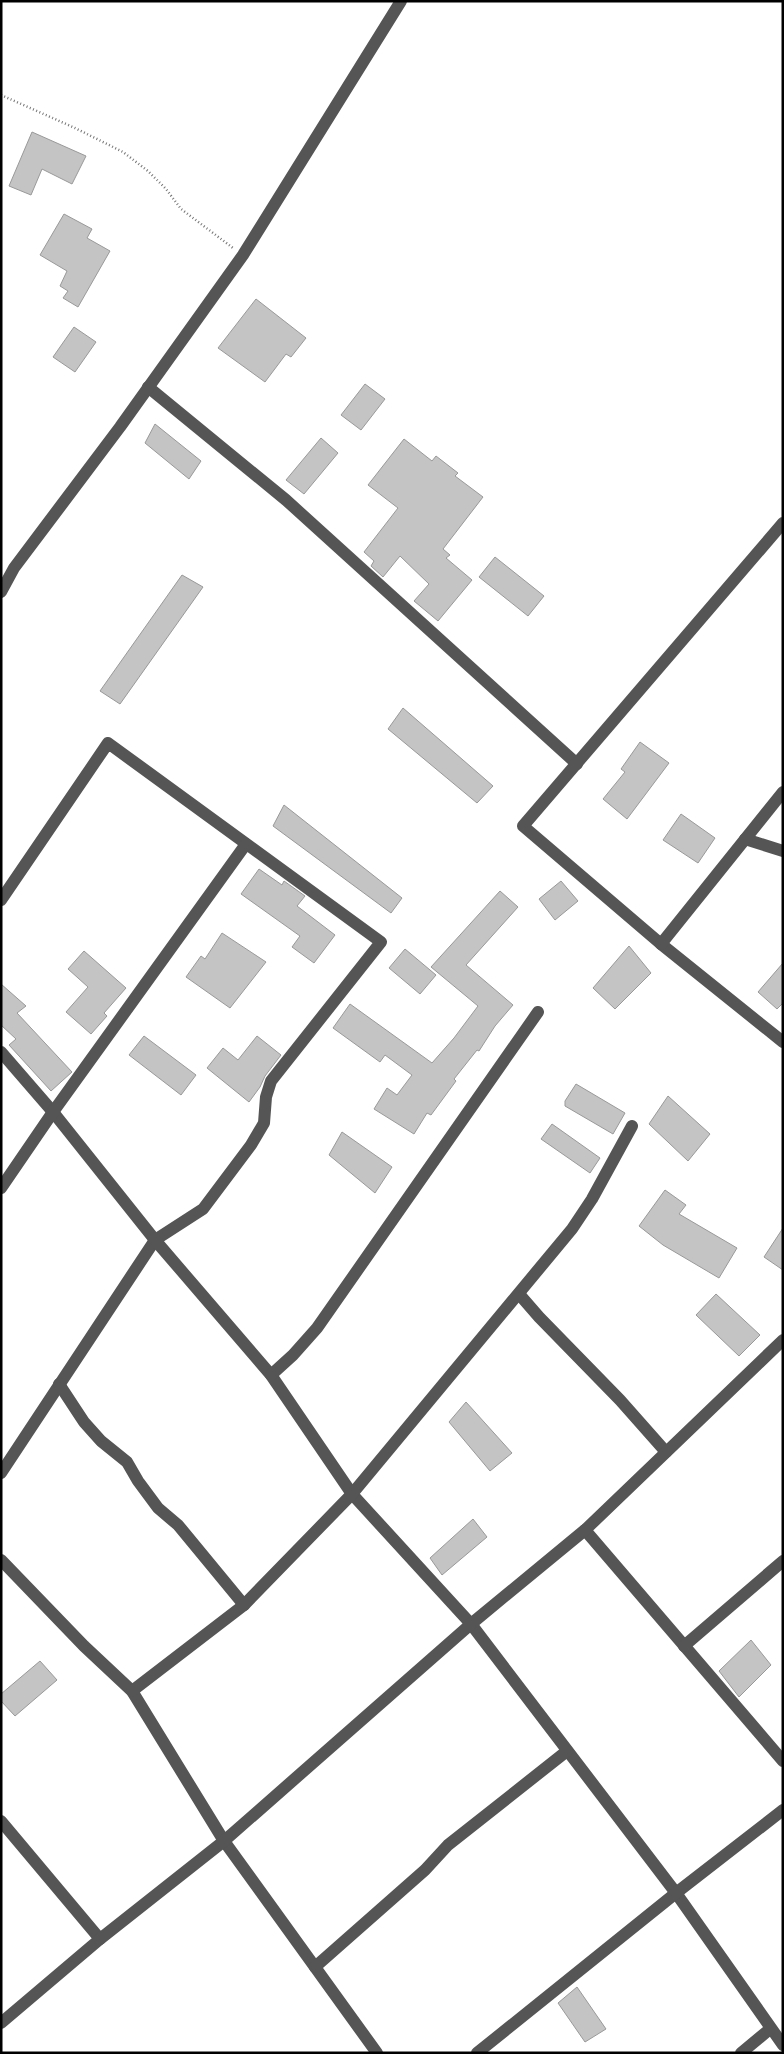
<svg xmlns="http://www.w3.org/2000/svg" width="784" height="2054" viewBox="0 0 784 2054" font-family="'DM Sans',sans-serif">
	<rect width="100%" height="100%" fill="#fff"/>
	<!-- building -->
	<g fill="#c4c4c4" stroke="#999">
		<polygon points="32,132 86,156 72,184 42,169 31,195 9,186"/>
		<polygon points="64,214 92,229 87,238 110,251 78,307 63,298 68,291 60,286 67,271 40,255"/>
		<polygon points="256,299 306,338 291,357 286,354 265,382 218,348"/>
		<polygon points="74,327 96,342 75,372 53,357"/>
		<polygon points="365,384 385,399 361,430 341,415"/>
		<polygon points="155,424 201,461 189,479 145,443"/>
		<polygon points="321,438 338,453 304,494 286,480"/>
		<polygon points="404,439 432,461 436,456 458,473 455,476 483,497 443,549 450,555 446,558 472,580 438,621 414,601 429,584 400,556 383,577 371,566 374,561 364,552 398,508 368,485"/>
		<polygon points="495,557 544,596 528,616 479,577"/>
		<polygon points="182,575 203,587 120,704 100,691"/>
		<polygon points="403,708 493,786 477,803 388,729"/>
		<polygon points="640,742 669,763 627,819 603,799 625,772 621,769"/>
		<polygon points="284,805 402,898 391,913 273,826"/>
		<polygon points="681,814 715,838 698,863 663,840"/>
		<polygon points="259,869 282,885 284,881 305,896 297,906 335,935 314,963 292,947 300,936 241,894"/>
		<polygon points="561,881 578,901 555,920 539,899"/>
		<polygon points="500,891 518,907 466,965 513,1005 495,1026 479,1051 477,1050 454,1079 456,1081 431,1115 427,1113 414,1134 374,1109 387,1088 397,1095 412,1075 385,1055 380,1062 333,1028 350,1004 432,1063 454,1038 478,1006 431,967"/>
		<polygon points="222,933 266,962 230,1008 186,977 201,956 205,959"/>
		<polygon points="629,946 651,973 615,1009 593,988"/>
		<polygon points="405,949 436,975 420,994 389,968"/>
		<polygon points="84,951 126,988 104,1013 107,1016 91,1034 66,1012 88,987 68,969"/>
		<polygon points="783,963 783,1003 777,1009 758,992"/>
		<polygon points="1,984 26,1006 17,1013 72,1072 51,1091 9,1045 16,1039 1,1025"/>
		<polygon points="144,1036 196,1075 181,1095 129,1055"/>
		<polygon points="257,1036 281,1055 265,1076 260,1087 249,1102 207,1068 223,1048 238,1060"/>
		<polygon points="576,1084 625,1113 613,1134 565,1106 565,1101"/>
		<polygon points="668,1096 710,1134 688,1161 649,1124"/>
		<polygon points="552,1124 600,1158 590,1173 541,1139"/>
		<polygon points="342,1132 392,1167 375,1193 329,1155"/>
		<polygon points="665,1190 686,1205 679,1214 737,1248 719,1278 663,1245 639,1226"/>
		<polygon points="783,1228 783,1270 764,1257"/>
		<polygon points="716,1294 760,1335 739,1356 696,1315"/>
		<polygon points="466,1402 512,1453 490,1471 449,1422"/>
		<polygon points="473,1519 487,1537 442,1575 430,1558"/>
		<polygon points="751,1640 771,1665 739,1697 719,1671"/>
		<polygon points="40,1661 57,1680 15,1716 1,1701 1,1694"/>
		<polygon points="577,1987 606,2029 585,2042 558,2003"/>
	</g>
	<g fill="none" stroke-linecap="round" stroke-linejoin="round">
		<!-- path -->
		<polyline stroke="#777" stroke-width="2.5" stroke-dasharray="1 2.5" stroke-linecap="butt" points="1,95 75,128 123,152 148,171 166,189 181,209 233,248"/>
		<!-- minor -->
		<g stroke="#555" stroke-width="12">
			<polyline points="148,387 286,500 577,764"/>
			<polyline points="783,523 523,826 661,944 783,1042"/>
			<polyline points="1,592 14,568 120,427 243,255 401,1"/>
			<polyline points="745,839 783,851"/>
			<polyline points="1,900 108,743 381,942 271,1081 266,1097 264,1123 251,1145 203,1209 155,1240 1,1473"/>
			<polyline points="661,944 783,792"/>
			<polyline points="1,1052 53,1112 155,1240 271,1375 352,1494 471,1624 676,1893 783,2045"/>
			<polyline points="1,1188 53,1112 246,844"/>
			<polyline points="519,1294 539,1317 620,1400 666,1452"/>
			<polyline points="271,1375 293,1355 317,1328 538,1012"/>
			<polyline points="59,1384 84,1422 101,1441 127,1462 138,1481 158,1508 178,1525 244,1605"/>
			<polyline points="585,1530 783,1761"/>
			<polyline points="1,1560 84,1646 132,1691 224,1841 377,2053"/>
			<polyline points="684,1646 783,1561"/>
			<polyline points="132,1691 244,1605 352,1494 572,1229 592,1199 632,1126"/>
			<polyline points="1,1821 100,1939 1,2023"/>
			<polyline points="100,1939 224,1841 471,1624 585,1530 783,1340"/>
			<polyline points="315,1967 425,1870 448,1845 567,1751"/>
			<polyline points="477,2053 676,1893 783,1810"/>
			<polyline points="741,2053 770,2029"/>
		</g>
	</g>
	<!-- border -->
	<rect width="784" height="2054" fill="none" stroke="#000000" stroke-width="5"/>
</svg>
